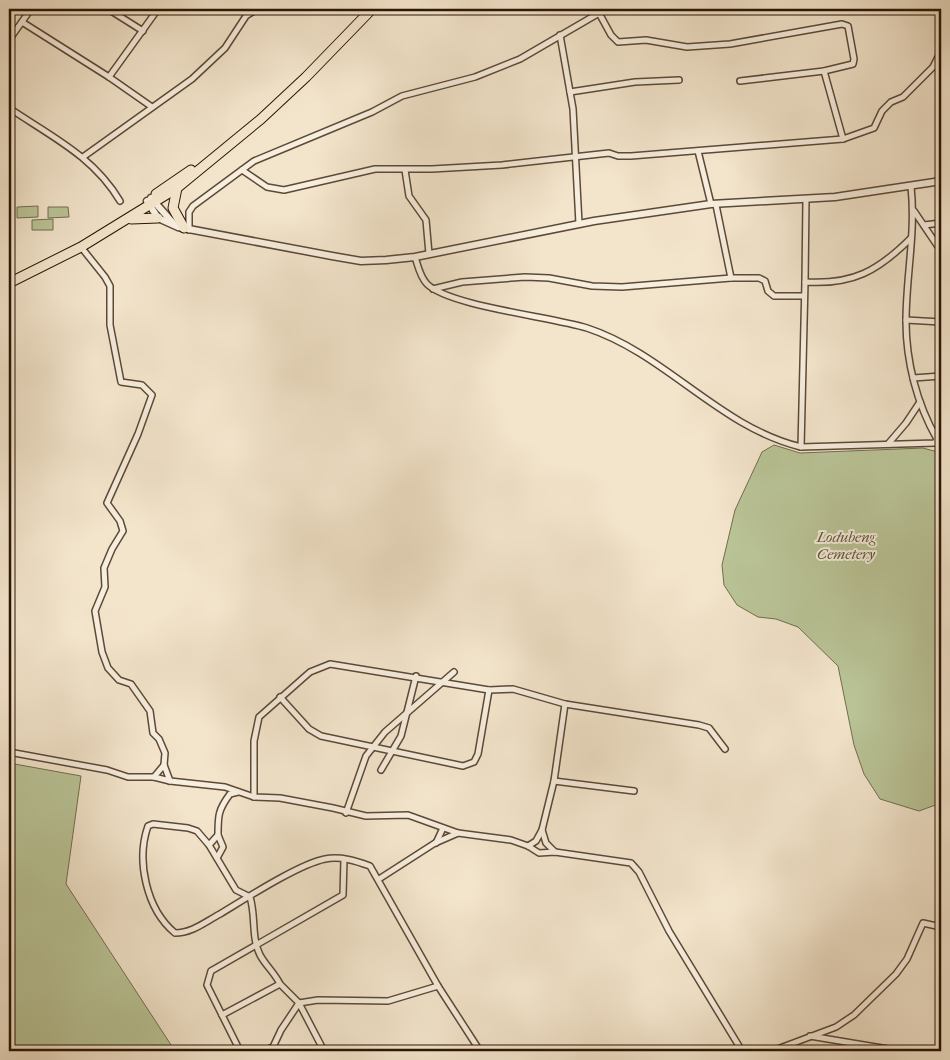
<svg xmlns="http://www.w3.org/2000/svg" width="950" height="1060" viewBox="0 0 950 1060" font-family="'IM FELL French Canon',serif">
	<rect width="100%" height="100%" fill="#f3e5cc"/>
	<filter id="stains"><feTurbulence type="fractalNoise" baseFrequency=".004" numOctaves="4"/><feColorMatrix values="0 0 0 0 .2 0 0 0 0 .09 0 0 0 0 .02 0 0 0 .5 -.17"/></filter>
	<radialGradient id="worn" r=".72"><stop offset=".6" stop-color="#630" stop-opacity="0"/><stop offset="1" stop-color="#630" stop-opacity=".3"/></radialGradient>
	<!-- green -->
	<g fill="#bac598" stroke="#726d4e">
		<polygon points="38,206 38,217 17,218 17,207"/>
		<polygon points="48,207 68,207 69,217 48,218"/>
		<polygon points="53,219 53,230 32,230 32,220"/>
		<polygon points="774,445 800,453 923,448 938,452 941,456 941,803 919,811 880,799 864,774 854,745 838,666 798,627 776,619 758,617 737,605 724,585 722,565 735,510 762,452"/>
		<polygon points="9,763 81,776 66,884 175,1051 9,1051"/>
	</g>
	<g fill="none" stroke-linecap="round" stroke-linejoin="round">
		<defs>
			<g id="minor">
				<polyline points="108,9 143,31"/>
				<polyline points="599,13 611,35 618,42 646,40 687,47 730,44 842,24 848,26 854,59 853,64 824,71 740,81"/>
				<polyline points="22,22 109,77 152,107"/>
				<polyline points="560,35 573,109 579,224"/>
				<polyline points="9,40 31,9"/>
				<polyline points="824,71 843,139 874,128 882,111 891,102 903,97 933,67 941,51"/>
				<polyline points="109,77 158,9"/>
				<polyline points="570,92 635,82 679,80"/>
				<path d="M9,108c43,29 84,48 111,93"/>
				<polyline points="698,151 711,204"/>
				<polyline points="83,157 192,79 225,48 246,16 257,9"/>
				<polyline points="242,170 267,187 284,190 375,169 432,169 502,165 609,153 618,156 631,156 843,139"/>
				<polyline points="405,170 409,196 426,220 429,254"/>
				<polyline points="716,205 731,278"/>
				<polyline points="914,211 941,251"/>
				<polyline points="924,225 941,223"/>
				<polyline points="189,230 189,212 193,206 254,161 372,112 402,96 475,77 520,59 606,9"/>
				<polyline points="81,247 105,277 110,286 110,325 121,382 142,385 152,395 138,434 107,503 120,521 123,531 112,549 104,568 105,587 95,611 102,652 108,668 119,680 131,684 150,711 153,733 159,739 165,753 164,765 170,781"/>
				<path d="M415,257c3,9 5,20 12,27 22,22 125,33 160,44 79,26 132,99 214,119l134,-4 2,-4c-20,-35 -31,-77 -31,-118 0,-45 10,-89 5,-134"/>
				<polyline points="805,282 806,199"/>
				<polyline points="433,289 462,282 525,277 549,278 592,286 622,287 731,278 759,278 765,281 768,291 774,296 804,296"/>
				<polyline points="906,320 941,322"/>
				<polyline points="913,378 941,376"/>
				<polyline points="888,444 906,423 920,402"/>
				<path d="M801,447l4,-165c48,3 73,-11 106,-44"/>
				<polyline points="280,697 309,729 321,736 463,766 474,762 478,754 489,690"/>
				<polyline points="9,752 107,770 128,777 154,777 170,781 225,787 254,797 280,798 333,808 366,816 408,815 458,833 511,840 528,846 539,853 555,852 631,863 639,872 669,931 742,1051"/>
				<polyline points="381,770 401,736 416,676"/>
				<polyline points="154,777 164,765"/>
				<polyline points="554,781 634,791"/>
				<polyline points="254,797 254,741 259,717 310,672 330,664 489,690 513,689 565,704 699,725 709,728 725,749"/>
				<polyline points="346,813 366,756 385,732 454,672"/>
				<polyline points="436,843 443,828"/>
				<path d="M209,845l9,-10c0,-19 0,-25 12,-41l8,-2"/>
				<polyline points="528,846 536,841 542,830"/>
				<polyline points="555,852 546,843 542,830 554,781 565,704"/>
				<polyline points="217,858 223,847 218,835"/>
				<polyline points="379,879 435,843 458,833"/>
				<path d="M280,984c-6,-12 -14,-18 -20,-29 -9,-18 -4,-39 -10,-58l-14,-7 -27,-45 -12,-14 -9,-3 -35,-4 -5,2c-12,34 -2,83 27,107 17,0 30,-11 45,-19 25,-15 79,-50 105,-55 16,-3 31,2 45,7l68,120 42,65"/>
				<polyline points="222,1015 280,984 299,1003 324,1051"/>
				<polyline points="810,1036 900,1051"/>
				<polyline points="240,1051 207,985 211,971 343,895 344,859"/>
				<polyline points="263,1051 273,1047 281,1030 299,1003 318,1000 388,1001 438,986"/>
				<polyline points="772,1051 836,1027 854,1015 896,974 907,959 923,923 941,927"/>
			</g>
			<g id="tertiary">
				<polyline points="151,198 173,223"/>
				<polyline points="147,201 158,218 178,227 332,256 361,261 386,260 415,257 594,221 711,204 835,197 941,181"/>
			</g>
			<g id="trunk">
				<polyline points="177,188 173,208 184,228"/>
				<polyline points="156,194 191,170"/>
				<polyline points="131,219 158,218"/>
				<polyline points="9,283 81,247 177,188 261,119 306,77 372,9"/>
			</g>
		</defs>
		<!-- minor casing -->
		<use href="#minor" stroke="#5c4937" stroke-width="8"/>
		<!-- tertiary casing -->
		<use href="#tertiary" stroke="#5c4937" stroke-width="9"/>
		<!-- trunk casing -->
		<use href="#trunk" stroke="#2a1505" stroke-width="11"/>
		<!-- minor -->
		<use href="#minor" stroke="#f7eede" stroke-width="5"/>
		<!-- tertiary -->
		<use href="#tertiary" stroke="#f7eede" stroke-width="6"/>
		<!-- trunk -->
		<use href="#trunk" stroke="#f3e5cc" stroke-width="9"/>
	</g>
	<g text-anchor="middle" stroke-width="4" stroke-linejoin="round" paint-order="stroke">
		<!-- park labels -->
		<g font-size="15" font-style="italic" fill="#5c5338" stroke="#f7eede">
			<text x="846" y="542">Lodubeng<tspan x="846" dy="17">Cemetery</tspan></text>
		</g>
	</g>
	<!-- margin -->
	<rect width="950" height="1060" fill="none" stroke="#f3e5cc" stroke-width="30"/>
	<rect x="10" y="10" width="930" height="1040" fill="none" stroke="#2a1505" stroke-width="2.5"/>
	<rect x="15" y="15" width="920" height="1030" fill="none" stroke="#2a1505"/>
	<rect width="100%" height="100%" filter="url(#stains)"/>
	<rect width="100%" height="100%" fill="url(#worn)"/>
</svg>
